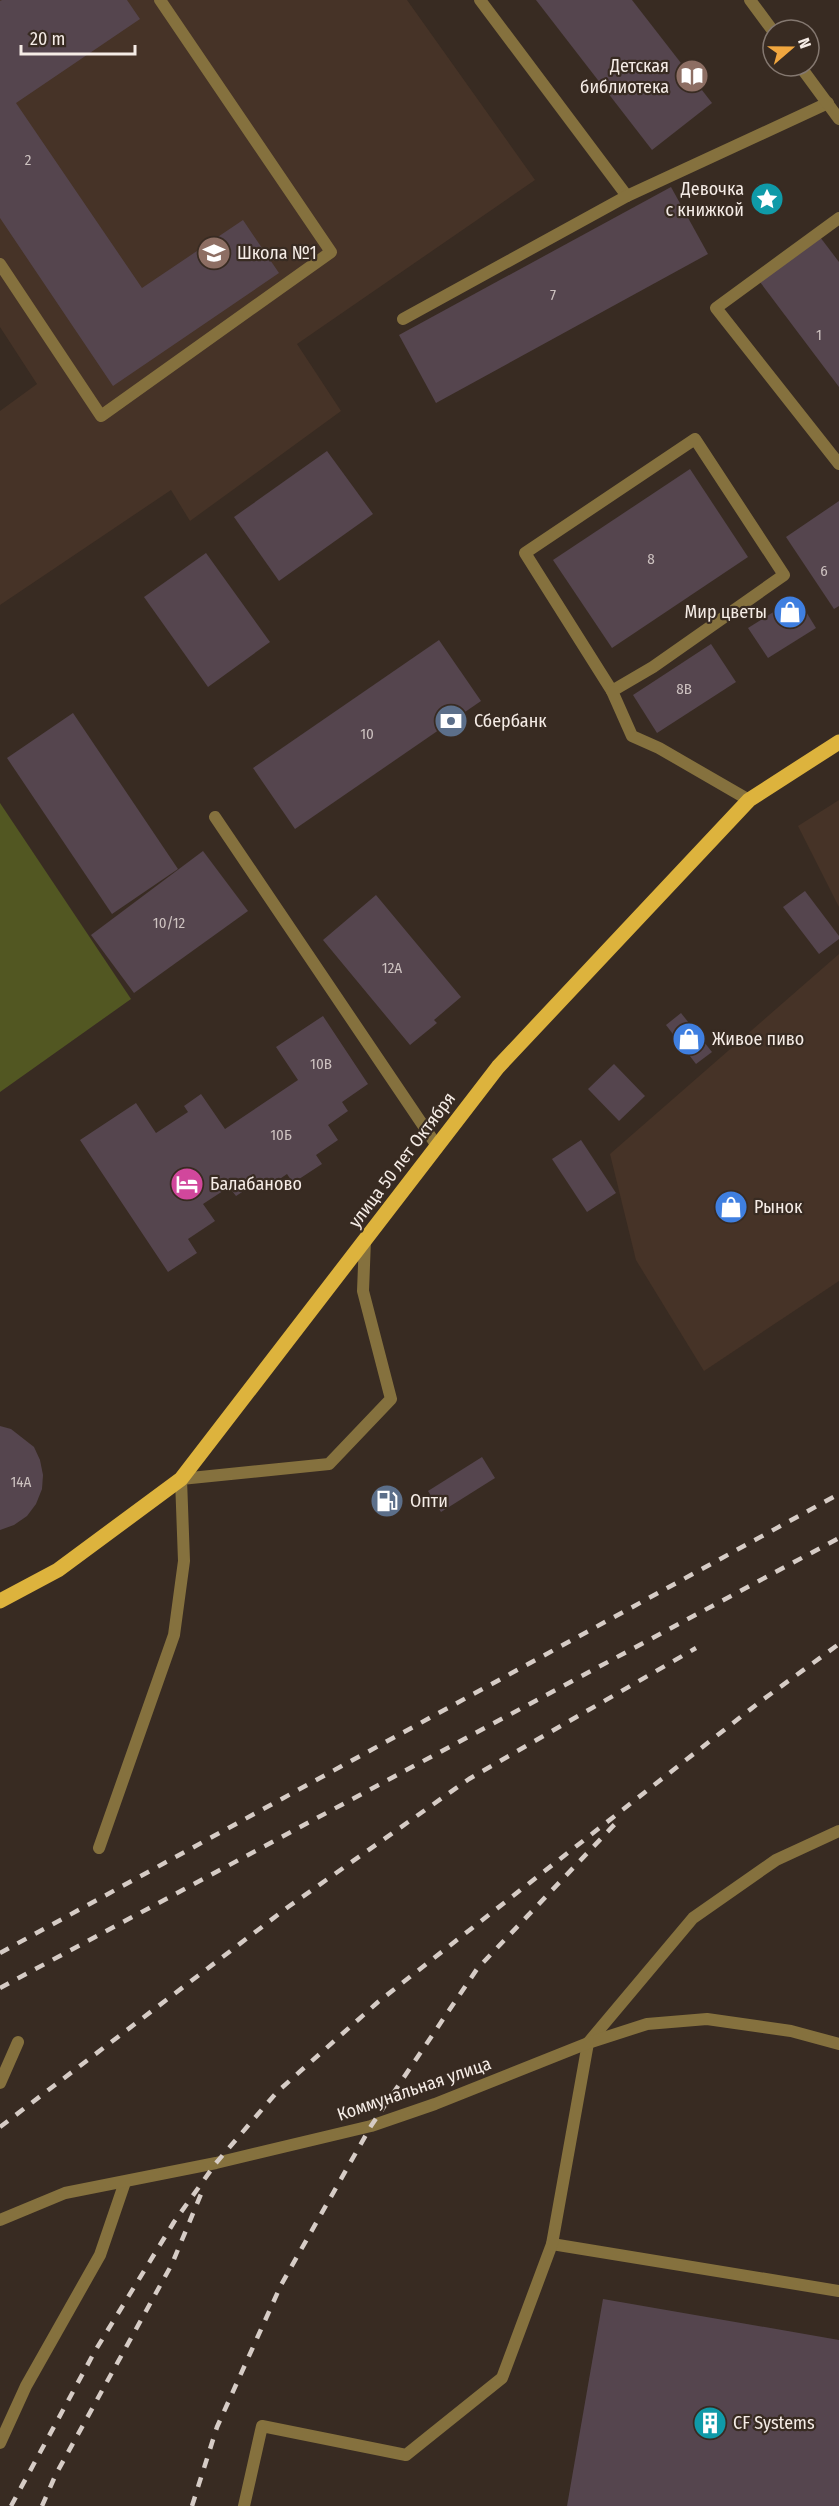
<svg xmlns="http://www.w3.org/2000/svg" width="839" height="2506" viewBox="0 0 839 2506" font-family="'Fira Sans Condensed',sans-serif">
	<rect width="100%" height="100%" fill="#382b22"/>
	<!-- built -->
	<g fill="#463327">
		<polygon points="0,0 407,0 535,180 297,344 341,411 190,521 171,490 0,605 0,411 37,384 0,327"/>
		<polygon points="839,800 839,907 798,826"/>
		<polygon points="839,954 839,1281 704,1371 636,1260 610,1154"/>
	</g>
	<!-- green -->
	<polygon fill="#525722" points="0,803 131,999 0,1092"/>
	<!-- building -->
	<g fill="#55454e">
		<polygon points="2,0 127,0 140,19 16,103 142,288 243,220 279,273 113,386 0,218 0,1"/>
		<polygon points="536,0 632,0 712,103 652,150"/>
		<polygon points="671,187 708,254 436,403 399,335"/>
		<polygon points="820,237 839,262 839,387 760,282"/>
		<polygon points="327,451 373,514 279,581 234,517"/>
		<polygon points="690,469 748,557 612,648 553,560"/>
		<polygon points="839,501 839,606 834,609 786,537"/>
		<polygon points="206,553 270,642 208,687 144,597"/>
		<polygon points="797,597 816,628 768,658 748,628"/>
		<polygon points="439,640 481,701 295,829 253,768"/>
		<polygon points="711,644 736,682 657,733 633,695"/>
		<polygon points="73,713 178,869 112,914 7,758"/>
		<polygon points="203,851 248,911 134,993 91,935"/>
		<polygon points="805,891 839,936 839,939 819,954 783,907"/>
		<polygon points="376,895 461,997 434,1020 437,1023 410,1045 323,940"/>
		<polygon points="681,1013 712,1052 696,1064 666,1025"/>
		<polygon points="323,1016 368,1084 342,1102 348,1111 328,1125 338,1140 316,1155 322,1164 293,1183 287,1174 265,1189 259,1181 236,1196 229,1187 203,1204 215,1221 188,1239 197,1253 168,1272 80,1140 136,1103 156,1133 188,1112 184,1106 201,1094 225,1129 298,1080 276,1047"/>
		<polygon points="614,1064 645,1096 619,1121 588,1089"/>
		<polygon points="581,1140 616,1193 587,1212 552,1159"/>
		<polygon points="0,1426 11,1429 34,1447 40,1460 43,1475 42,1489 36,1504 27,1516 14,1525 0,1530"/>
		<polygon points="482,1457 495,1478 441,1512 428,1491"/>
		<polygon points="603,2299 839,2340 839,2506 567,2506"/>
	</g>
	<g fill="none" stroke-linecap="round" stroke-linejoin="round">
		<!-- service -->
		<g stroke="#85713e" stroke-width="12">
			<polyline points="480,0 627,196"/>
			<polyline points="839,218 716,308 839,464"/>
			<polyline points="0,264 101,416 331,252 160,0"/>
			<polyline points="403,319 627,196 828,103"/>
			<polygon points="695,439 784,575 653,667 612,691 525,553"/>
			<polyline points="612,691 632,736 659,748 749,800"/>
			<polyline points="215,817 437,1146"/>
			<polyline points="99,1848 174,1635 184,1561 181,1479 329,1464 391,1399 363,1291 365,1240"/>
			<polyline points="552,2244 839,2291"/>
			<polyline points="0,2443 26,2386 100,2255 125,2182"/>
			<polyline points="244,2506 262,2426 406,2455 502,2378 552,2244 588,2043"/>
		</g>
		<!-- minor -->
		<g stroke="#85713e" stroke-width="12">
			<polyline points="750,0 773,31"/>
			<polyline points="800,66 839,119"/>
			<polyline points="588,2043 693,1918 776,1860 839,1831"/>
			<polyline points="0,2083 18,2042"/>
			<polyline points="0,2220 65,2193 216,2163 371,2126 435,2104 588,2043 647,2024 707,2019 791,2031 839,2044"/>
		</g>
		<!-- primary -->
		<polyline stroke="#ddb33d" stroke-width="15" points="0,1601 58,1570 181,1479 498,1067 749,800 839,742"/>
		<!-- rail -->
		<g stroke="#d6ccc6" stroke-width="4.5" stroke-dasharray="10 10" stroke-linecap="butt">
			<polyline points="0,1953 839,1494"/>
			<polyline points="0,1988 839,1538"/>
			<polyline points="0,2127 288,1907 469,1779 696,1648"/>
			<polyline points="11,2506 95,2351 174,2222 216,2163 277,2092 378,2002 761,1701 839,1644"/>
			<polyline points="42,2506 56,2474 172,2264 201,2194"/>
			<polyline points="192,2506 217,2427 281,2285 371,2126 477,1969 615,1824"/>
		</g>
	</g>
	<!-- icons -->
	<defs>
		<symbol id="library-disc" viewBox="-11 -11 22 22"><circle r="9.5" fill="#8d6e63" stroke="#382b22"/><path d="M-6-4Q-3-5.5-.7-3.5V5Q-3 3-6 4ZM6-4Q3-5.5 .7-3.5V5Q3 3 6 4Z" fill="#fff"/></symbol>
		<symbol id="sight-disc" viewBox="-11 -11 22 22"><circle r="9.5" fill="#0f9aa8" stroke="#382b22"/><path d="M0-6L1.8-2.2L6-1.7L2.9 1.2L3.7 5.4L0 3.3L-3.7 5.4L-2.9 1.2L-6-1.7L-1.8-2.2Z" fill="#fff"/></symbol>
		<symbol id="school-disc" viewBox="-11 -11 22 22"><circle r="9.5" fill="#8d6e63" stroke="#382b22"/><path d="M0-5L7-2L0 1L-7-2ZM-4 1L0 2.5L4 1V4Q0 6-4 4Z" fill="#fff"/></symbol>
		<symbol id="shop-disc" viewBox="-11 -11 22 22"><circle r="9.5" fill="#3f7fe0" stroke="#382b22"/><path d="M-5-2.5h2.3a2.7 3.5 0 0 1 5.4 0H5L5.5 6h-11ZM-1.5-2.5h3a1.5 2.3 0 0 0-3 0Z" fill="#fff"/></symbol>
		<symbol id="bank-disc" viewBox="-11 -11 22 22"><circle r="9.5" fill="#5c6f8a" stroke="#382b22"/><path d="M-6-4H6V4H-6ZM0-2.3a2.3 2.3 0 1 0 0 4.6a2.3 2.3 0 1 0 0-4.6Z" fill="#fff"/></symbol>
		<symbol id="hotel-disc" viewBox="-11 -11 22 22"><circle r="9.5" fill="#d1479c" stroke="#382b22"/><path d="M-6-4.5h1.5V1H6V5H4.5V3h-9V5H-6ZM-4 0a1.8 1.8 0 1 1 3.6 0ZM.5 0V-2.5h3Q6-2.5 6 0Z" fill="#fff"/></symbol>
		<symbol id="fuel-disc" viewBox="-11 -11 22 22"><circle r="9.5" fill="#5c6f8a" stroke="#382b22"/><path d="M-5.5-6h7V0h2V4h1.3V-2.5L3-4.5l.8-.8L6-3V5H2.5V1h-1V6h-7ZM-4.2-4.7v3.2H.2V-4.7Z" fill="#fff"/></symbol>
		<symbol id="building-disc" viewBox="-11 -11 22 22"><circle r="9.5" fill="#0f9aa8" stroke="#382b22"/><path d="M-4-6H4V6H1V3H-1V6H-4ZM-2.5-4.3h1.7v1.8h-1.7ZM.8-4.3h1.7v1.8H.8ZM-2.5-1h1.7V.8h-1.7ZM.8-1h1.7V.8H.8Z" fill="#fff"/></symbol>
	</defs>
	<g fill-rule="evenodd">
		<use href="#library-disc" x="673" y="57" width="38" height="38"/>
		<use href="#sight-disc" x="748" y="180" width="38" height="38"/>
		<use href="#school-disc" x="195" y="234" width="38" height="38"/>
		<use href="#shop-disc" x="771" y="593" width="38" height="38"/>
		<use href="#bank-disc" x="432" y="702" width="38" height="38"/>
		<use href="#shop-disc" x="670" y="1020" width="38" height="38"/>
		<use href="#hotel-disc" x="168" y="1165" width="38" height="38"/>
		<use href="#shop-disc" x="712" y="1188" width="38" height="38"/>
		<use href="#fuel-disc" x="368" y="1482" width="38" height="38"/>
		<use href="#building-disc" x="691" y="2404" width="38" height="38"/>
	</g>
	<g text-anchor="middle" stroke-width="4.5" stroke-linejoin="round" paint-order="stroke">
		<!-- number labels -->
		<g font-size="15" fill="#cdc2c0">
			<text x="28" y="165">2</text>
			<text x="553" y="300">7</text>
			<text x="819" y="340">1</text>
			<text x="651" y="564">8</text>
			<text x="824" y="576">6</text>
			<text x="684" y="694">8В</text>
			<text x="367" y="739">10</text>
			<text x="169" y="928">10/12</text>
			<text x="392" y="973">12А</text>
			<text x="321" y="1069">10В</text>
			<text x="281" y="1140">10Б</text>
			<text x="21" y="1487">14А</text>
		</g>
		<!-- poi labels -->
		<g font-size="18" fill="#f5ece6" stroke="#382b22" text-anchor="start">
			<text x="669" y="72" text-anchor="end">Детская<tspan x="669" dy="21">библиотека</tspan></text>
			<text x="744" y="195" text-anchor="end">Девочка<tspan x="744" dy="21">с книжкой</tspan></text>
			<text x="237" y="259">Школа №1</text>
			<text x="767" y="618" text-anchor="end">Мир цветы</text>
			<text x="474" y="727">Сбербанк</text>
			<text x="712" y="1045">Живое пиво</text>
			<text x="210" y="1190">Балабаново</text>
			<text x="754" y="1213">Рынок</text>
			<text x="410" y="1507">Опти</text>
			<text x="733" y="2429">CF Systems</text>
		</g>
		<!-- street labels -->
		<g font-size="18" fill="#f5ece6" stroke="#382b22">
			<text transform="translate(402 1160) rotate(-53)" y="6">улица 50 лет Октября</text>
			<text transform="translate(414 2089) rotate(-19)" y="6">Коммунальная улица</text>
		</g>
	</g>
	<!-- north arrow -->
	<g transform="translate(791 48) rotate(70)"><circle r="28" fill="#382b22" stroke="#847870" stroke-width="1.5"/>
	<path d="M0-4.5L10 22L0 15L-10 22Z" fill="#f0a63f"/>
	<text y="-9" font-size="16" font-weight="bold" text-anchor="middle" fill="#f5ece6">N</text>
	</g>
	<!-- scale -->
	<path d="M21 45v9h114v-9" fill="none" stroke="#f5ece6" stroke-width="3"/>
	<text x="30" y="45" font-size="18" fill="#f5ece6" stroke="#382b22" stroke-width="4.5" paint-order="stroke">20 m</text>
</svg>
